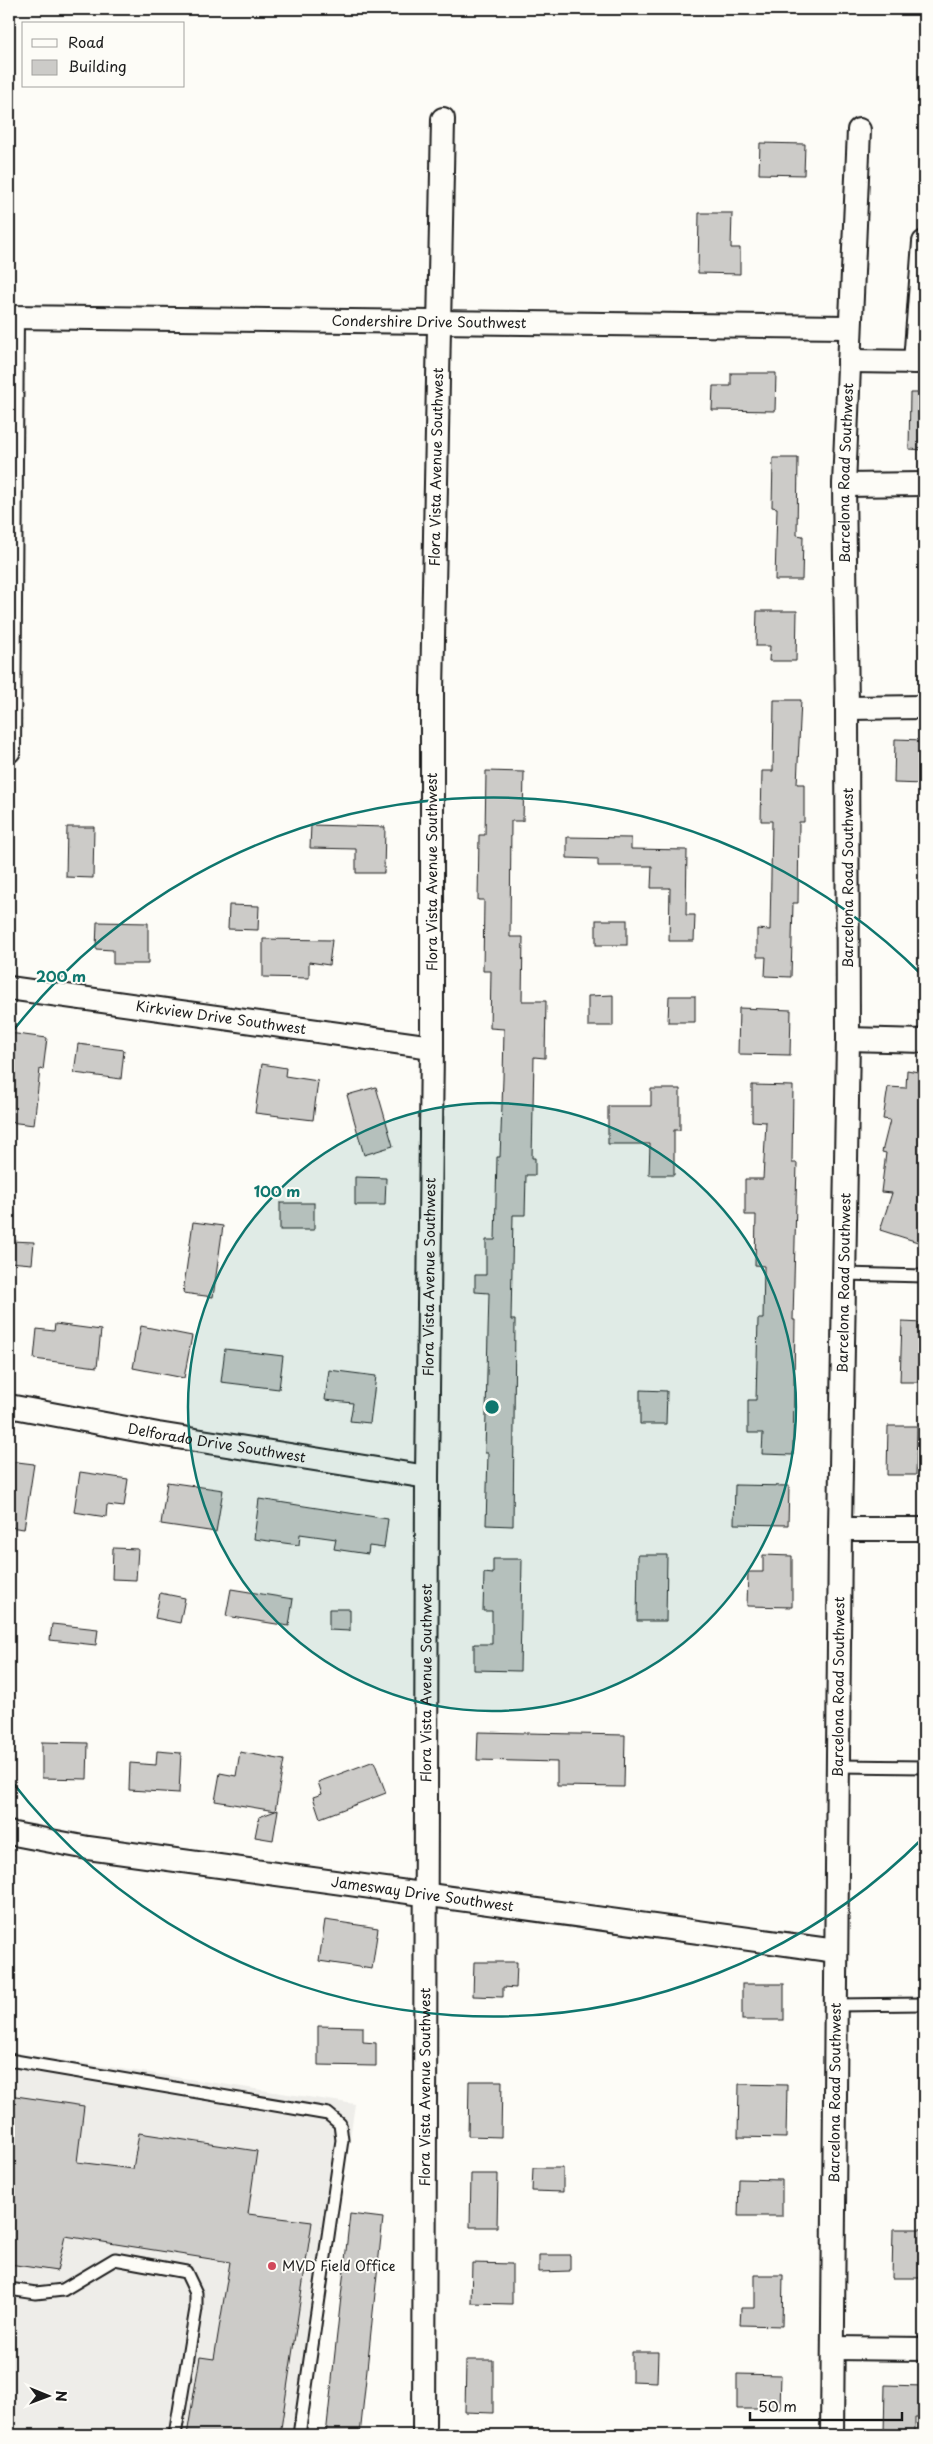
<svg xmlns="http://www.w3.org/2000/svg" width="933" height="2444" viewBox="0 0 933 2444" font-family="'Playpen Sans',sans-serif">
	<rect width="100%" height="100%" fill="#fdfcf7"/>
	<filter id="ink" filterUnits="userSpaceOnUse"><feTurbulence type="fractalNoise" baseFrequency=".02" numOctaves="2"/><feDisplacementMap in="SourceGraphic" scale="10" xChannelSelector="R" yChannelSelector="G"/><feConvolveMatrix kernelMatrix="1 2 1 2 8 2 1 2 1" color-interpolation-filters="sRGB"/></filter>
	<g filter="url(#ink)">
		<!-- built -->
		<polygon fill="#eeede9" points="9,2052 355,2104 306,2435 9,2435"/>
		<!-- building -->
		<g fill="#cccbc8" stroke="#1c1c1c">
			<polygon points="760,143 805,144 804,175 759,174"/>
			<polygon points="699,213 732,213 731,248 740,248 740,274 698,273"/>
			<polygon points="731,373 776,373 775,411 712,410 713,386 731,386"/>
			<polygon points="910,393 924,393 924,450 909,449"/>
			<polygon points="773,458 798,458 797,535 803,536 802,580 775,580 777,508 772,507"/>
			<polygon points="757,611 797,611 796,661 769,661 770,646 756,646"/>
			<polygon points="774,700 801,700 797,784 804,784 804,822 799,822 798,903 793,903 791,977 765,976 766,957 757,957 757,929 770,930 772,821 761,821 762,771 773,771"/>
			<polygon points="895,739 924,740 924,784 894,783"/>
			<polygon points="486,771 524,772 523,821 511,821 510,937 523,937 522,1001 546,1001 545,1058 534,1057 532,1158 535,1158 535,1175 526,1175 525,1215 513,1215 511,1320 515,1320 513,1526 486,1525 488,1453 485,1453 489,1293 475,1292 475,1275 486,1275 486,1240 495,1240 497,1157 500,1157 503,1079 504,1029 490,1028 491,971 483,971 484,900 478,900 479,835 485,835"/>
			<polygon points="311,825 385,827 384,873 356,873 356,849 310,848"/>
			<polygon points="67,827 94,827 93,878 66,877"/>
			<polygon points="567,837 631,838 631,849 687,850 686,915 695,915 694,941 669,941 670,888 651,888 652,866 598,866 598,859 567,858"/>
			<polygon points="229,905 259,906 258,930 228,929"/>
			<rect x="596" y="920" width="31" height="25"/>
			<polygon points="97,922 148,923 148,964 113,964 113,950 96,949"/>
			<polygon points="263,939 332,940 329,965 309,962 309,978 263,977"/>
			<polygon points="613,995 613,1026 588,1026 588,996"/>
			<polygon points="669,996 695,996 695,1022 668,1022"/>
			<polygon points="739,1008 791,1010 790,1055 738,1054"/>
			<polygon points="9,1033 47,1038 43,1070 40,1069 34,1125 9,1122 12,1085 9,1085"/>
			<polygon points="78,1044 124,1050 121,1079 74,1073"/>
			<polygon points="262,1064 286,1068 285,1076 318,1081 313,1120 255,1113"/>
			<polygon points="907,1070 924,1073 924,1244 880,1230 892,1193 881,1192 886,1153 882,1152 890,1120 883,1119 888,1087 906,1088"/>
			<polygon points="752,1085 793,1086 792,1163 797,1163 793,1320 795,1320 793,1455 762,1454 763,1433 748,1433 748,1400 756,1400 758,1319 763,1319 764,1266 755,1265 756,1215 745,1215 745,1179 763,1179 766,1122 752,1121"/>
			<polygon points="376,1087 393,1146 364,1155 347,1095"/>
			<polygon points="651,1089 680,1089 680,1130 674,1130 674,1175 649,1175 650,1144 608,1144 608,1106 651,1106"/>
			<polygon points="355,1177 386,1178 385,1205 355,1205"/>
			<rect x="280" y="1203" width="34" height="27"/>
			<polygon points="193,1222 223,1226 213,1297 183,1293"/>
			<polygon points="11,1241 34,1242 32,1264 9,1262"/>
			<polygon points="902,1322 924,1323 924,1382 900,1382"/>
			<polygon points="55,1324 101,1330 97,1367 34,1359 37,1329 54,1331"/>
			<polygon points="141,1326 192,1336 184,1378 133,1368"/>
			<polygon points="225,1349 283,1356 279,1389 221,1382"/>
			<polygon points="329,1370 376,1376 370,1423 350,1421 353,1403 325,1400"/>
			<polygon points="640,1390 667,1391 666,1424 640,1424"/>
			<polygon points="888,1426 917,1426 916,1475 887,1475"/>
			<polygon points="9,1461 34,1464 24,1529 9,1527"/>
			<polygon points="80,1472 128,1479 124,1507 107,1505 106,1517 74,1512"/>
			<polygon points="167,1482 223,1490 216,1532 161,1524"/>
			<polygon points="735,1485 789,1486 788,1525 734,1524"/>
			<polygon points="259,1499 388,1519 384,1548 369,1546 368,1554 334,1549 336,1539 300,1534 299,1545 254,1539"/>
			<polygon points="113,1548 138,1549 136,1580 112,1579"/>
			<polygon points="638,1555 667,1555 666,1621 637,1621"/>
			<polygon points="763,1555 792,1556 792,1607 747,1606 748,1572 763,1572"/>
			<polygon points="493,1559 522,1559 520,1671 474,1670 474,1644 492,1644 492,1611 483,1611 484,1573 493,1574"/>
			<polygon points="231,1589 293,1599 289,1626 226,1616"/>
			<polygon points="160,1593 185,1598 180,1623 155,1618"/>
			<polygon points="329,1609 350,1609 350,1631 329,1630"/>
			<polygon points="52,1624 98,1629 96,1645 50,1640"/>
			<polygon points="478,1732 625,1735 624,1787 557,1786 557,1762 477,1760"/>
			<polygon points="42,1742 88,1743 87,1779 42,1778"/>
			<polygon points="157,1751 181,1753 179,1793 129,1790 130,1763 156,1765"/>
			<polygon points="240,1752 284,1760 275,1811 215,1801 220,1773 236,1776"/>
			<polygon points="374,1761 386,1793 320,1818 313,1797 322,1794 318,1782"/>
			<polygon points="278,1810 273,1840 255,1837 259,1817"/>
			<polygon points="325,1920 378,1928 372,1969 319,1961"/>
			<polygon points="474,1962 517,1962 516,1988 503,1987 503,1997 473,1996"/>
			<rect x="742" y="1984" width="42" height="36"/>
			<polygon points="318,2026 363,2027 363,2042 376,2043 376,2066 318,2065"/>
			<polygon points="469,2081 502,2081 501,2137 468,2136"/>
			<polygon points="739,2084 787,2085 786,2138 738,2137"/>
			<polygon points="9,2095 84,2106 77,2162 133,2169 139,2133 257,2151 248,2214 312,2222 280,2435 187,2435 200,2357 214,2359 230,2262 65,2236 57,2271 9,2264"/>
			<polygon points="533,2168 563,2168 563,2192 532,2191"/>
			<polygon points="471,2174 498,2174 497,2227 470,2227"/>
			<polygon points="739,2179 782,2180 782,2216 738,2216"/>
			<polygon points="350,2214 383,2218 360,2435 326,2435"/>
			<polygon points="893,2229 924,2229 924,2278 892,2278"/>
			<polygon points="539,2255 570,2255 570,2271 539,2272"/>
			<polygon points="472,2263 512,2264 512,2304 471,2303"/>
			<polygon points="755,2275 783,2275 782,2326 740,2325 741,2308 755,2308"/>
			<polygon points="632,2352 658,2352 657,2382 632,2381"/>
			<polygon points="466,2360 493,2360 493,2413 465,2412"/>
			<polygon points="737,2374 781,2375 780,2409 737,2409"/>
			<polygon points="885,2385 924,2386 924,2418 915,2418 915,2434 884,2434"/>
		</g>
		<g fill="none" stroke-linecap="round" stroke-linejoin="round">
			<defs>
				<g id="service">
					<polyline points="844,1274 924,1276"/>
					<polyline points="838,1766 924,1767"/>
					<polyline points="836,2005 924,2004"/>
					<polyline points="9,2060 328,2114 340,2124 342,2140 299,2435"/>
					<polyline points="9,2289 36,2293 63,2290 115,2259 186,2272 196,2293 196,2309 175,2435"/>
				</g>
				<g id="minor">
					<path id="s1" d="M9,317l840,10"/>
					<polyline points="849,361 924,362"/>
					<polyline points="915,362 924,242"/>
					<polyline points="844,485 924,484"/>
					<polyline points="847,708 924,707"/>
					<polyline points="9,751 12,317"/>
					<path id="s2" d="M9,988l423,59"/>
					<polyline points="848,1039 924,1041"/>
					<path id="s3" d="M9,1406l149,28 269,43"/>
					<polyline points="840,1529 924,1529"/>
					<path id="s4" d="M9,1833l79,15 748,103"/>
					<polyline points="833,2348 924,2349"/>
					<path id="s5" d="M424,2435l3,-958 5,-430v-355l11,-573"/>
					<path id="s6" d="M832,2435l8,-906 8,-490 -1,-331 -3,-223 15,-355"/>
				</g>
			</defs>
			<!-- service casing -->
			<use href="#service" stroke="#1c1c1c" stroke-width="15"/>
			<!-- minor casing -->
			<use href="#minor" stroke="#1c1c1c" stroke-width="26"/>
			<!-- service -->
			<use href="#service" stroke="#fdfcf7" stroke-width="11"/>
			<!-- minor -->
			<use href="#minor" stroke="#fdfcf7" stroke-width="22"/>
		</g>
	</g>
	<!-- distance rings -->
	<circle cx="492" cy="1407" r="304" fill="#0f766e" fill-opacity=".12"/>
	<g fill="none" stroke="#0f766e" stroke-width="2.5">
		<circle cx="492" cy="1407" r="304"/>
		<path d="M923 1838A609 609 0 0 1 9 1778M9 1036A609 609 0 0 1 923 976"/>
	</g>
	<!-- markers -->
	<circle fill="#d1495b" stroke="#fdfcf7" stroke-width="2" cx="272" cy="2266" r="5"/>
	<g text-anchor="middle" stroke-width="4" stroke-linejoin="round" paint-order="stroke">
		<!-- street labels -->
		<g font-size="14" fill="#1c1c1c" stroke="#fdfcf7">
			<text dy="5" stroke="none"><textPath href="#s1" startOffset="420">Condershire Drive Southwest</textPath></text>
			<text dy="5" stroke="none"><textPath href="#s5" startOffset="1968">Flora Vista Avenue Southwest</textPath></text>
			<text dy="5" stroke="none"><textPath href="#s6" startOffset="1962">Barcelona Road Southwest</textPath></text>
			<text transform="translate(432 872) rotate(-90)" y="5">Flora Vista Avenue Southwest</text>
			<text transform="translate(848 878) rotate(-90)" y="5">Barcelona Road Southwest</text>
			<text dy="5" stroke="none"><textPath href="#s2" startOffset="214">Kirkview Drive Southwest</textPath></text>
			<text dy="5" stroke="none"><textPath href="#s5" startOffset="1158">Flora Vista Avenue Southwest</textPath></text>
			<text dy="5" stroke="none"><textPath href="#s6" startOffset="1152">Barcelona Road Southwest</textPath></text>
			<text dy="5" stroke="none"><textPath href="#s3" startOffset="211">Delforado Drive Southwest</textPath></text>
			<text dy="5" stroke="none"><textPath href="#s5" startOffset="752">Flora Vista Avenue Southwest</textPath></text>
			<text dy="5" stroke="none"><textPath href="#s6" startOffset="748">Barcelona Road Southwest</textPath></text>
			<text dy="5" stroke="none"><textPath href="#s4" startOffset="418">Jamesway Drive Southwest</textPath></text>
			<text dy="5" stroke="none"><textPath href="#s5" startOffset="348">Flora Vista Avenue Southwest</textPath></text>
			<text dy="5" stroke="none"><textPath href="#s6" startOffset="342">Barcelona Road Southwest</textPath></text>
		</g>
		<!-- poi labels -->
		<g font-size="14" fill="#1c1c1c" stroke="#fdfcf7" text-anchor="start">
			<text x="282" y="2271">MVD Field Office</text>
		</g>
	</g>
	<circle cx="492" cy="1407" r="8" fill="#0f766e" stroke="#fdfcf7" stroke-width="2.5"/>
	<g font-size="15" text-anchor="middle" font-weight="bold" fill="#0f766e" stroke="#fdfcf7" stroke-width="4" stroke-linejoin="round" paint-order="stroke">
		<text x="61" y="982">200 m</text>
		<text x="277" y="1197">100 m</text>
	</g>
	<!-- margin -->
	<rect width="933" height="2444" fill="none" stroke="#fdfcf7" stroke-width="30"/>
	<rect x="15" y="15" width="903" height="2414" fill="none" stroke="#1c1c1c" stroke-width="2" filter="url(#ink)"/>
	<!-- legend -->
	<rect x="22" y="22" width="162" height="65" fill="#fdfcf7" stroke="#a3a29f"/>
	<rect x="32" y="39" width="25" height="8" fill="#fdfcf7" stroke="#a3a29f"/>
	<text x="68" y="48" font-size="15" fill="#1c1c1c">Road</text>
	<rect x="32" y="60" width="25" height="15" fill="#cccbc8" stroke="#a3a29f"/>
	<text x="68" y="72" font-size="15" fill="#1c1c1c">Building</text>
	<!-- north arrow -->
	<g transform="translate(48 2396) rotate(91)" stroke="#fdfcf7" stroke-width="4" paint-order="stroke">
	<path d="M0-4L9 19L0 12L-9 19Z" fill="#1c1c1c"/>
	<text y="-8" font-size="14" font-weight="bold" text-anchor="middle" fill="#1c1c1c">N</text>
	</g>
	<!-- scale -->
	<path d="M750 2412v8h152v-8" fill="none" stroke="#1c1c1c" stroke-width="2.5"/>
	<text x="758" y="2412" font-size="15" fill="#1c1c1c" stroke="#fdfcf7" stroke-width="4" paint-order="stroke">50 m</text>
</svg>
